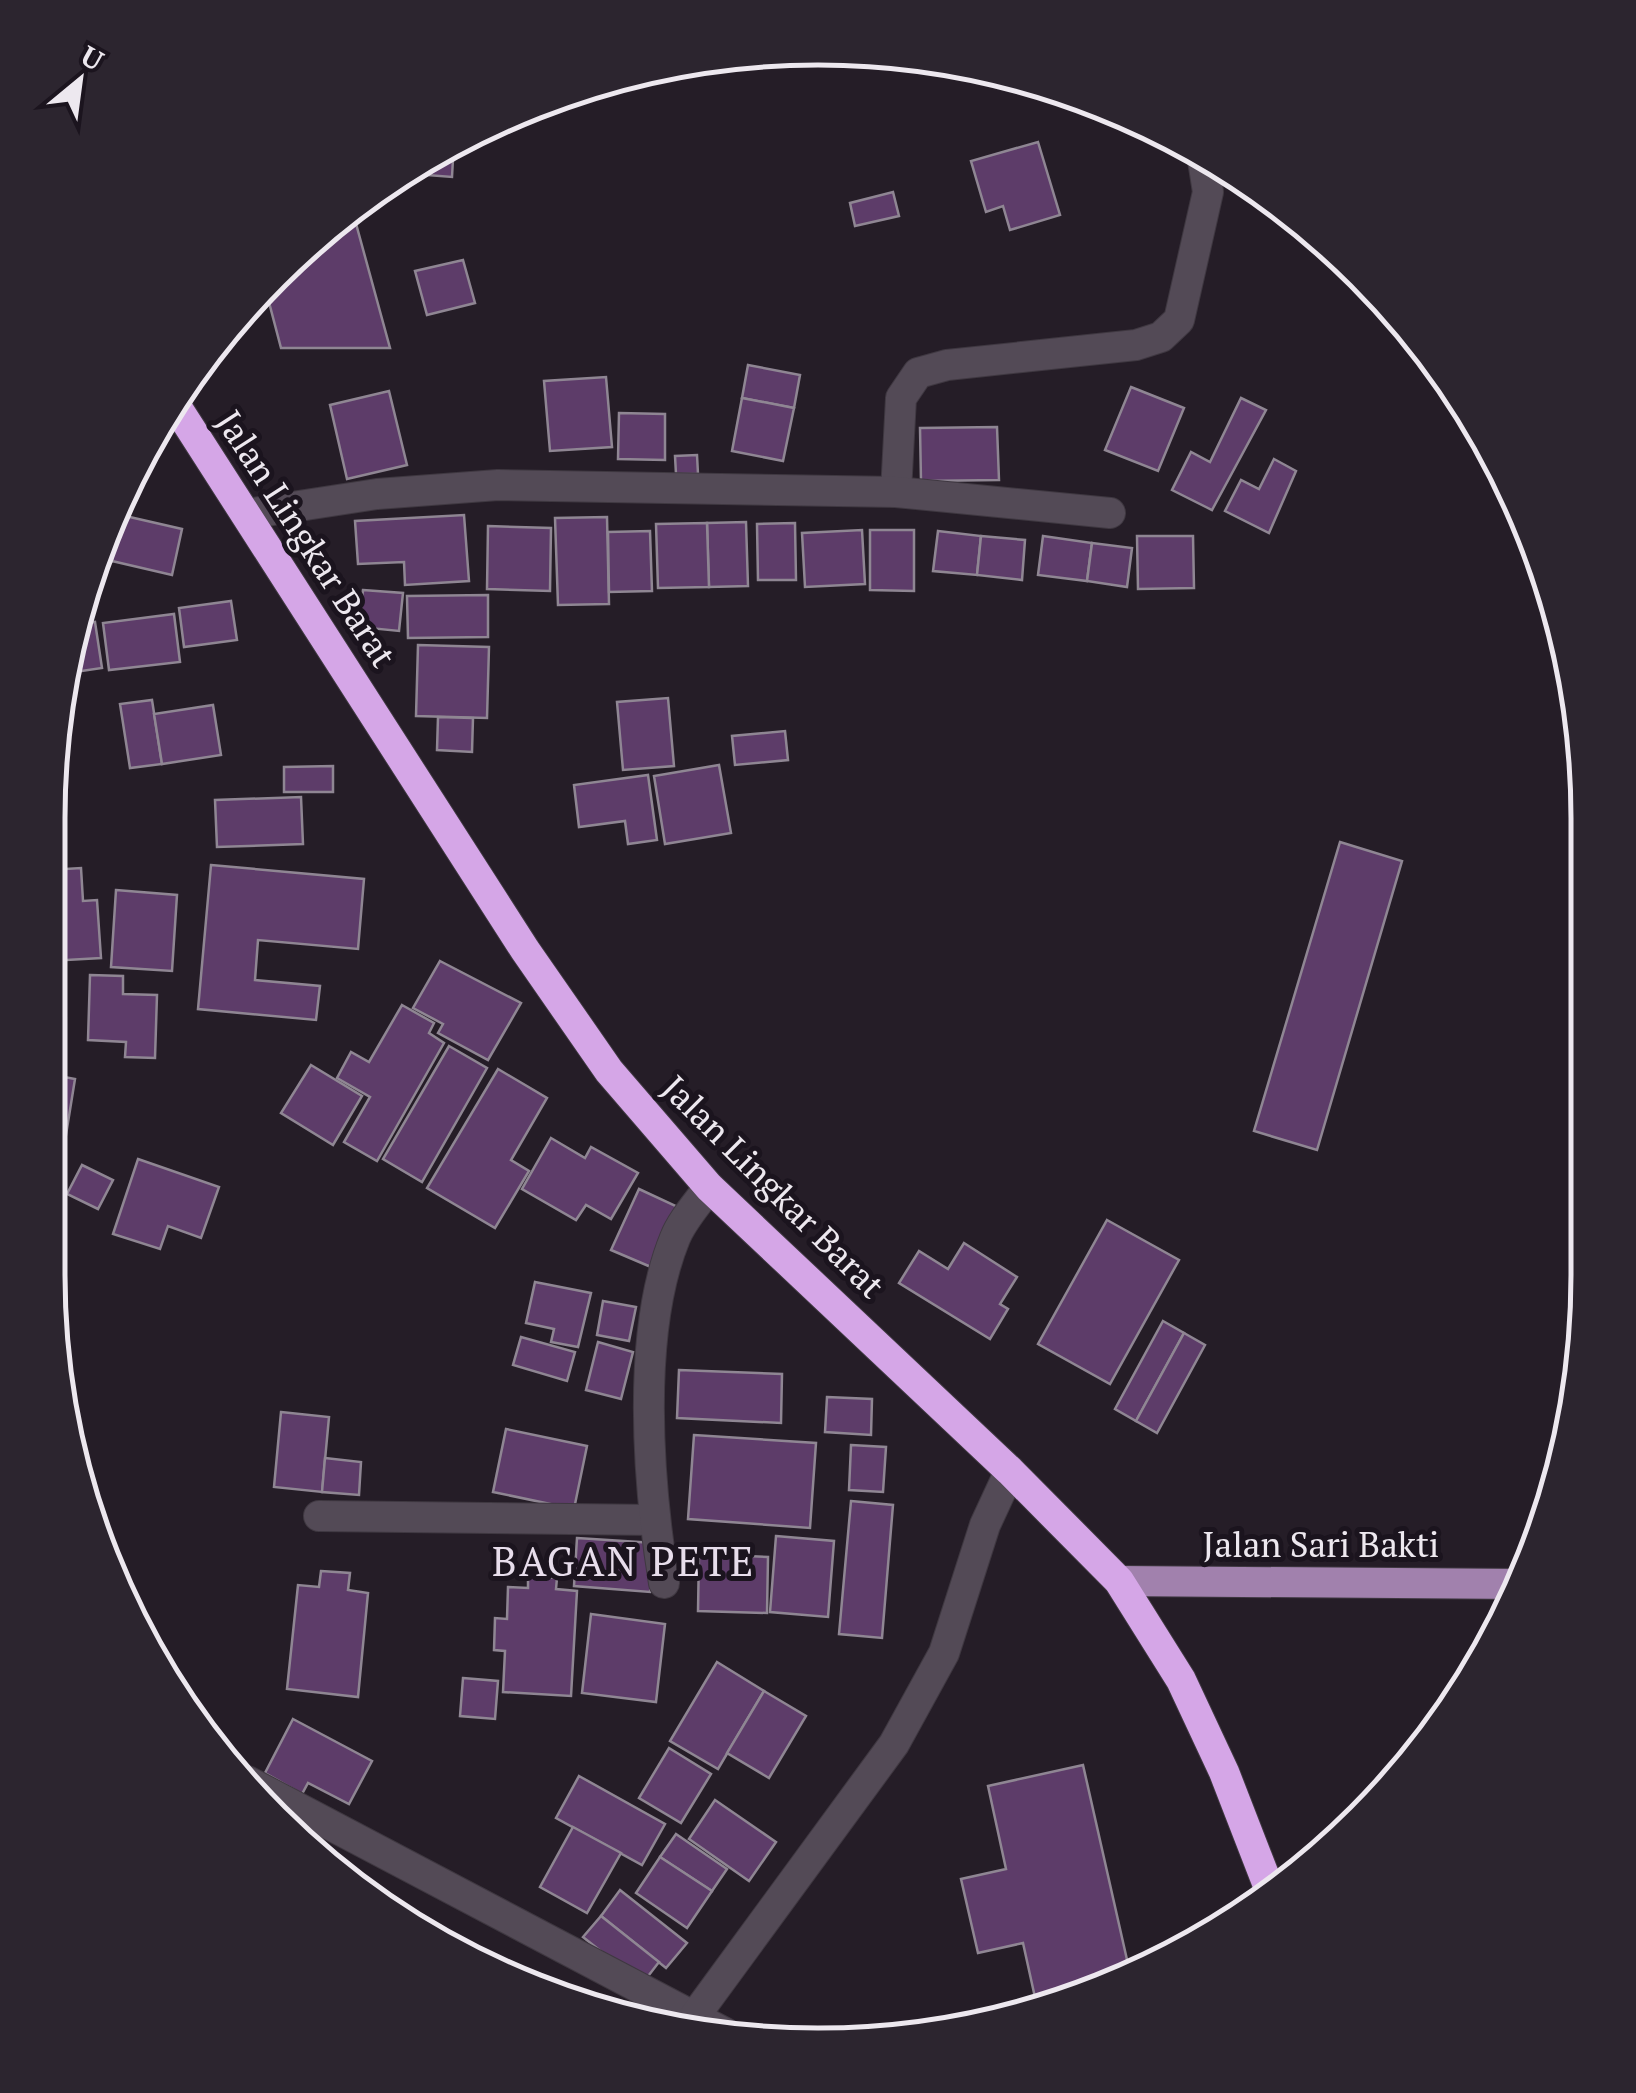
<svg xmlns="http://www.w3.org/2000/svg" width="1636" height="2093" viewBox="0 0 1636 2093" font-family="'PT Serif',serif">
	<rect width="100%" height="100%" fill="#251d27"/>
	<!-- building -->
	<g fill="#5d3c69" stroke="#8f8693" stroke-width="2.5">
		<polygon points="454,141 452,177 401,173 432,151"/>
		<polygon points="1038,142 1060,215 1010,230 1003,206 986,212 971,161"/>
		<polygon points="893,192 899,216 855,226 850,203"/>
		<polygon points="352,209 390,348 281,348 265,287 310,239"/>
		<polygon points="463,260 475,303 427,315 415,271"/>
		<polygon points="748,365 800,375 794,408 742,398"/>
		<polygon points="606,377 612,447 550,451 544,381"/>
		<polygon points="1131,387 1184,408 1158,471 1105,450"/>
		<polygon points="389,391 407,465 347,479 330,405"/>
		<polygon points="742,398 794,408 783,461 732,451"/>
		<polygon points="1241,398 1266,410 1212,510 1172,490 1191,452 1210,462"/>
		<polygon points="619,413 665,414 665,460 618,459"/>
		<polygon points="997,427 999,480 921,481 920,428"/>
		<polygon points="697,455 698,474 676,474 675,456"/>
		<polygon points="1274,459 1296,471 1269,533 1225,511 1241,480 1259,489"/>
		<polygon points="124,503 112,561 95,558"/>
		<polygon points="121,515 182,529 172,575 112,561"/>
		<polygon points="464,515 469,581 405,585 404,562 358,564 355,521"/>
		<polygon points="607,517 609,604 558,605 555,518"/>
		<polygon points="746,522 748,586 709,587 707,523"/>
		<polygon points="707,523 709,587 658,588 656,524"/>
		<polygon points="795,523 796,580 758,580 757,524"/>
		<polygon points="488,526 551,528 550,591 487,589"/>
		<polygon points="862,530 865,584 805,587 802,533"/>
		<polygon points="870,530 914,530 914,591 870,590"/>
		<polygon points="650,531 652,591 609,592 608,532"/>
		<polygon points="938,531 981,536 977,575 933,571"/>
		<polygon points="981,536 1025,540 1022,580 977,575"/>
		<polygon points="1043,536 1092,543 1087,581 1038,575"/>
		<polygon points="1137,536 1193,536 1194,588 1138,589"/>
		<polygon points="1092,543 1132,548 1127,587 1087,581"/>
		<polygon points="363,590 403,593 399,631 359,627"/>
		<polygon points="488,595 488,637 408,638 407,596"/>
		<polygon points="231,601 237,640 184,647 179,608"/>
		<polygon points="174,614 180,662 109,670 103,623"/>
		<polygon points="95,622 102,668 68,673 78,624"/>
		<polygon points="418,645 489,647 487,718 416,716"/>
		<polygon points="668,698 674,766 623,770 617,702"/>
		<polygon points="152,700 162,764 130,768 120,704"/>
		<polygon points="213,705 221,755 162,764 154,714"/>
		<polygon points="438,717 473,718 472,752 437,750"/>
		<polygon points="785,731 788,760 735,765 732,736"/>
		<polygon points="719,765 731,833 665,844 654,776"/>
		<polygon points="333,766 333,792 284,792 284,767"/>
		<polygon points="648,775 657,840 628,844 625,821 579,827 574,785"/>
		<polygon points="301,797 303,844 217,847 215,800"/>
		<polygon points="1340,842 1402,861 1317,1150 1254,1131"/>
		<polygon points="211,865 364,879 358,949 258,940 255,980 320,986 316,1020 198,1009"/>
		<polygon points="81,868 83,901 97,900 101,958 49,961 49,870"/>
		<polygon points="116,890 177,895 172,971 111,967"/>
		<polygon points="440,961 521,1003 488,1060 438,1033 443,1024 413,1008"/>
		<polygon points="90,975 123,976 123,994 157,995 155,1058 125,1057 126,1042 88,1040"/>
		<polygon points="402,1005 434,1023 429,1033 444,1043 377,1161 344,1142 370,1097 337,1078 351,1052 369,1062"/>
		<polygon points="449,1046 487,1068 422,1182 383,1159"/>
		<polygon points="311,1065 362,1096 333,1145 281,1113"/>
		<polygon points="498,1069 547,1098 511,1160 529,1171 495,1228 427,1188"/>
		<polygon points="48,1074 75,1079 65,1141 48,1138"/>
		<polygon points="551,1138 585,1158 591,1147 638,1173 611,1219 586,1205 576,1220 522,1189"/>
		<polygon points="138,1159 219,1187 201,1238 168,1226 160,1249 113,1234"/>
		<polygon points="82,1165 113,1180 98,1209 67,1194"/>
		<polygon points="639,1189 678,1207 651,1267 611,1250"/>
		<polygon points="1107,1220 1179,1260 1110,1384 1038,1344"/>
		<polygon points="964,1243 1017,1277 1000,1304 1008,1309 990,1339 899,1283 919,1251 948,1269"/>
		<polygon points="535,1282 591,1293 578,1347 551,1342 554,1329 526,1323"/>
		<polygon points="603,1301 636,1307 629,1341 597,1335"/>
		<polygon points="1163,1321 1184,1333 1136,1421 1115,1409"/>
		<polygon points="1184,1333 1205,1345 1157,1433 1136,1421"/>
		<polygon points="521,1337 575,1352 567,1381 513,1365"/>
		<polygon points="598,1342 633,1352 621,1399 586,1390"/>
		<polygon points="679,1370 782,1374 781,1423 677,1418"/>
		<polygon points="827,1397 872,1399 871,1435 825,1432"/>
		<polygon points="281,1412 329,1417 322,1492 274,1487"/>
		<polygon points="506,1429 587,1446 574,1509 493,1492"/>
		<polygon points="694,1435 816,1443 810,1528 688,1519"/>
		<polygon points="851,1445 886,1447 883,1492 849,1490"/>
		<polygon points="325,1458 361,1462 359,1495 322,1492"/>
		<polygon points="851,1501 893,1505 882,1638 839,1634"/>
		<polygon points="776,1536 834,1541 828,1617 770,1612"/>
		<polygon points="577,1538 654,1543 650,1592 574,1586"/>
		<polygon points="699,1554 768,1557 767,1613 698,1611"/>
		<polygon points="321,1571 350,1573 348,1590 368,1593 358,1697 287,1689 298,1585 319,1587"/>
		<polygon points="528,1576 557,1578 556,1589 577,1591 571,1696 503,1692 505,1651 494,1650 495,1618 507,1619 508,1587 528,1588"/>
		<polygon points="591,1614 665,1624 656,1702 582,1693"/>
		<polygon points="717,1662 764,1691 718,1769 670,1741"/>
		<polygon points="463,1678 498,1681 495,1719 460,1716"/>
		<polygon points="764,1691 806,1716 769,1778 727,1753"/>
		<polygon points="293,1719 372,1761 349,1804 308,1783 302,1794 265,1773"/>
		<polygon points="669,1748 711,1774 681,1823 639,1798"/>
		<polygon points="1083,1765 1130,1973 1038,2011 1023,1943 978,1953 961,1879 1006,1869 988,1786"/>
		<polygon points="579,1776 665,1824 642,1865 556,1818"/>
		<polygon points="715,1800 776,1842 749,1881 689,1839"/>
		<polygon points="573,1827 621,1853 587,1913 540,1887"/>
		<polygon points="676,1834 727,1869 712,1891 660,1857"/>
		<polygon points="660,1857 712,1891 687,1928 636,1893"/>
		<polygon points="620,1890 687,1943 666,1968 601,1916"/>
		<polygon points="601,1916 659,1962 642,1984 583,1937"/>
	</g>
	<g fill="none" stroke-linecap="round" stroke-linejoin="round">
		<defs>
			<g id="minor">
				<polyline points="896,492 901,398 918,373 947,365 1136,345 1161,337 1179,320 1208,192 1202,154"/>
				<polyline points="247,514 377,494 498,485 896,492 1110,513"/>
				<polyline points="319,1516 654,1520"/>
				<path d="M664,1583c-16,-100 -28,-250 11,-345 7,-18 23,-35 34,-51"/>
				<polyline points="247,1781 725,2033"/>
				<polyline points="686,2028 894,1744 944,1653 985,1525 1010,1471"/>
			</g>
			<polyline id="major" points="1119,1581 1522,1584"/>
			<polyline id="highway" points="176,406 525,950 609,1071 709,1187 1010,1471 1119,1581 1181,1680 1224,1772 1271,1893"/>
		</defs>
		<!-- minor casing -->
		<use href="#minor" stroke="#3f3841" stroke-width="32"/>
		<!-- major casing -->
		<use href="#major" stroke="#3f3841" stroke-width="32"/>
		<!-- highway casing -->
		<use href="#highway" stroke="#3f3841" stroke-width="32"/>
		<!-- minor -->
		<use href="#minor" stroke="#534a56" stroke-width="30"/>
		<!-- major -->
		<use href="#major" stroke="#a181ad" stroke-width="30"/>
		<!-- highway -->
		<use href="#highway" stroke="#d5a6e7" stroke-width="30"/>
	</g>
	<g text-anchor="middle" stroke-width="10" stroke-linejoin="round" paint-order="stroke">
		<!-- street labels -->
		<g font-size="35" fill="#ede8ef" stroke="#1b141e">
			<text transform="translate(306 539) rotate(57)" y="12">Jalan Lingkar Barat</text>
			<text transform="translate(773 1187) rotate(45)" y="12">Jalan Lingkar Barat</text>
			<text x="1321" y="1557">Jalan Sari Bakti</text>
		</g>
		<!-- quarter labels -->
		<g font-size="40" letter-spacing="2.5" fill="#e7ddeb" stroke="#1b141e">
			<text x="624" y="1576">BAGAN PETE</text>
		</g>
	</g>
	<!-- crop -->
	<path d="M0 0H1636V2093H0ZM818 65H818A753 753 0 0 1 1571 818V1275A753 753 0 0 1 818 2028H818A753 753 0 0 1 65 1275V818A753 753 0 0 1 818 65Z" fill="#2c252f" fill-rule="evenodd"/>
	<path fill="none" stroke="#ede8ef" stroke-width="5" d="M818 65H818A753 753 0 0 1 1571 818V1275A753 753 0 0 1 818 2028H818A753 753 0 0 1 65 1275V818A753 753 0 0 1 818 65Z"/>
	<!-- north arrow -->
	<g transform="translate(80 80) rotate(29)" stroke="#1b141e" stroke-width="8" paint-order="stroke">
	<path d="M0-8L18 38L0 25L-18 38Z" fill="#ede8ef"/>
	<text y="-15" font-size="28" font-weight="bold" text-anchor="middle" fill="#ede8ef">U</text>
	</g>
</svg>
